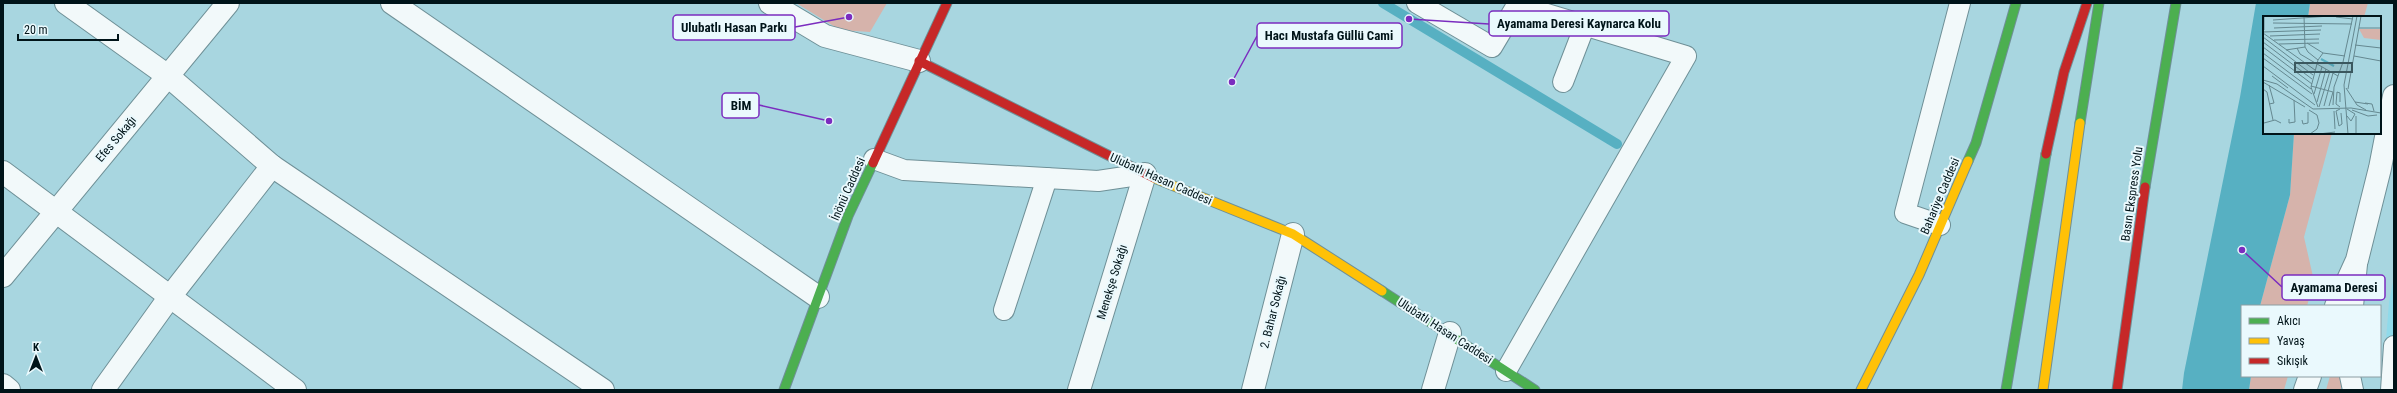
<svg xmlns="http://www.w3.org/2000/svg" width="2397" height="393" viewBox="0 0 2397 393" font-family="'Roboto Condensed',sans-serif">
	<rect width="100%" height="100%" fill="#a8d6e0"/>
	<!-- built -->
	<polygon fill="#90daea" points="2394,277 2394,390 2382,390 2389,302"/>
	<!-- green -->
	<g fill="#d6b3ab">
		<polygon points="796,3 887,3 870,32 840,30"/>
		<polygon points="2310,3 2368,3 2364,17 2308,17"/>
		<polygon points="2294,133 2332,133 2304,237 2314,281 2307,306 2260,306 2290,195"/>
		<polygon points="2251,376 2288,376 2284,390 2249,390"/>
		<polygon points="2330,376 2342,376 2341,390 2326,390"/>
	</g>
	<!-- water -->
	<polygon fill="#57b0c2" points="2256,3 2310,3 2308,17 2264,17 2264,133 2294,133 2290,195 2260,306 2242,306 2242,376 2251,376 2249,390 2182,390 2184,373 2240,97"/>
	<g fill="none" stroke-linecap="round" stroke-linejoin="round">
		<!-- stream -->
		<polyline stroke="#57b0c2" stroke-width="10" points="1383,3 1617,144"/>
		<defs>
			<g id="lane">
				<polyline points="1417,3 1492,47 1517,5 1686,56 1506,371"/>
				<polyline points="1563,82 1585,25"/>
				<polyline points="874,159 904,170 1098,181 1145,174"/>
				<polyline points="1940,225 1905,213 1960,3"/>
				<polyline points="2353,306 2357,264"/>
				<polyline points="1004,310 1047,178"/>
				<polyline points="2350,376 2353,390"/>
				<polyline points="2391,390 2394,346"/>
			</g>
			<g id="street">
				<polyline points="66,3 168,76 272,166 603,390"/>
				<polyline points="392,3 818,297"/>
				<polyline points="770,3 825,36 919,61"/>
				<polyline points="3,172 295,390"/>
				<polyline points="3,276 228,3"/>
				<polyline points="2336,306 2357,260 2380,168 2394,96"/>
				<polyline points="3,385 9,390"/>
				<polyline points="103,390 169,298 272,166"/>
				<polyline points="1079,390 1145,174"/>
				<polyline points="1253,390 1293,234"/>
				<polyline points="1433,390 1450,333"/>
				<polyline points="2305,390 2310,376"/>
			</g>
			<g id="fast">
				<polyline points="2080,123 2099,3"/>
				<polyline points="1968,161 1976,143 2016,3"/>
				<polyline points="2145,187 2176,3"/>
				<polyline points="1382,291 1535,390"/>
				<polyline points="784,390 848,216 873,163"/>
				<polyline points="2006,390 2046,154"/>
			</g>
			<g id="slow">
				<polyline points="1154,178 1293,234 1382,291"/>
				<polyline points="1861,390 1919,275 1968,161"/>
				<polyline points="2043,390 2080,123"/>
			</g>
			<g id="jam">
				<polyline points="919,61 1154,178"/>
				<polyline points="2046,154 2064,72 2087,3"/>
				<polyline points="873,163 947,3"/>
				<polyline points="2117,390 2145,187"/>
			</g>
		</defs>
		<!-- lane casing -->
		<use href="#lane" stroke="#6f9097" stroke-width="22"/>
		<!-- street casing -->
		<use href="#street" stroke="#6f9097" stroke-width="24"/>
		<!-- fast casing -->
		<use href="#fast" stroke="#6f9097" stroke-width="11"/>
		<!-- slow casing -->
		<use href="#slow" stroke="#6f9097" stroke-width="11"/>
		<!-- jam casing -->
		<use href="#jam" stroke="#6f9097" stroke-width="11"/>
		<!-- lane -->
		<use href="#lane" stroke="#f2f9fa" stroke-width="20"/>
		<!-- street -->
		<use href="#street" stroke="#f2f9fa" stroke-width="22"/>
		<!-- fast -->
		<use href="#fast" stroke="#4caf50" stroke-width="9"/>
		<!-- slow -->
		<use href="#slow" stroke="#ffc107" stroke-width="9"/>
		<!-- jam -->
		<use href="#jam" stroke="#c62828" stroke-width="9"/>
	</g>
	<g text-anchor="middle" stroke-width="4" stroke-linejoin="round" paint-order="stroke">
		<!-- street labels -->
		<g font-size="12" fill="#001419" stroke="#eaf9fd">
			<text transform="translate(116 139) rotate(-50)" y="4">Efes Sokağı</text>
			<text transform="translate(1161 179) rotate(24)" y="4">Ulubatlı Hasan Caddesi</text>
			<text transform="translate(848 189) rotate(-66)" y="4">İnönü Caddesi</text>
			<text transform="translate(2132 194) rotate(-82)" y="4">Basın Ekspress Yolu</text>
			<text transform="translate(1940 196) rotate(-67)" y="4">Bahariye Caddesi</text>
			<text transform="translate(1112 282) rotate(-73)" y="4">Menekşe Sokağı</text>
			<text transform="translate(1273 312) rotate(-76)" y="4">2. Bahar Sokağı</text>
			<text transform="translate(1445 331) rotate(33)" y="4">Ulubatlı Hasan Caddesi</text>
		</g>
	</g>
	<!-- overview -->
	<g transform="translate(2263 16)">
		<rect width="118" height="118" fill="#a8d6e0"/>
		<path d="M96,13h22v11l-17,-2z" fill="#d6b3ab"/>
		<path fill="none" stroke="#57b0c2" stroke-width="2" d="M58,43l13,7"/>
		<path fill="none" stroke="#658890" stroke-width="1" d="M1,0v14M41,0l1,31 3,5 10,8 -7,27 7,20M73,1l17,2M10,4l57,-4M10,7l79,1M11,12l48,-2M96,12h22M0,16l58,-2M0,17l52,37M7,20l50,-2M0,21l50,38M11,24l45,-1M0,26l49,37M44,27l16,10M16,28l40,-1M92,29l26,3M0,31l49,37M34,32l3,6 17,10M23,34l19,-3M0,37l48,36M91,40l27,5M0,42l49,36M55,44l5,-7 22,3M54,48l21,12M0,50l52,39M9,60l16,12M0,64l14,4 36,25 38,-1 30,5M0,66l42,25M6,69l5,18 -5,1M48,70l22,6 -4,14M83,72l11,17 9,5M0,73l4,3 6,28M85,73l13,-73M51,78l8,-27M54,86l9,-33M92,86l13,2M102,87l7,1 2,7M70,89l1,-18 9,-25 10,-46M61,90l9,-33M56,91l11,-36M77,91l-4,-3 1,-12 3,1v9M77,93l-4,2 3,15 3,-2 -1,-11M46,94l8,5 2,8 -2,6 -7,5M89,94l16,6 9,-1M71,95l1,18M84,100l4,5 4,-7 -8,-5M93,100v18M26,103v4l6,-1 -1,-22M39,104l1,4 5,-1v-11M1,107l11,-3 6,3M56,118l16,-2M85,118l-4,-49 13,-69"/>
		<path fill="#3b585f" fill-opacity="0.15" stroke="#3b585f" stroke-width="2" d="M32,47h57v9h-57z"/>
		<rect width="118" height="118" fill="none" stroke="#001419" stroke-width="2"/>
	</g>
	<!-- callouts -->
	<path fill="none" stroke="#7b2cbf" stroke-width="1.5" d="M1409 19L1489 24M849 17L795 27M1232 82L1257 36M829 121L759 105M2242 250L2282 287"/>
	<g fill="#7b2cbf" stroke="#eaf9fd" stroke-width="1.5">
		<circle cx="1409" cy="19" r="4"/>
		<circle cx="849" cy="17" r="4"/>
		<circle cx="1232" cy="82" r="4"/>
		<circle cx="829" cy="121" r="4"/>
		<circle cx="2242" cy="250" r="4"/>
	</g>
	<g fill="#eaf9fd" stroke="#7b2cbf" stroke-width="1.5">
		<rect x="1489" y="11" width="180" height="25" rx="4"/>
		<rect x="673" y="15" width="122" height="25" rx="4"/>
		<rect x="1257" y="23" width="145" height="25" rx="4"/>
		<rect x="722" y="93" width="37" height="25" rx="4"/>
		<rect x="2282" y="275" width="103" height="25" rx="4"/>
	</g>
	<g font-size="13" text-anchor="middle" font-weight="bold" fill="#001419">
		<text x="1579" y="28">Ayamama Deresi Kaynarca Kolu</text>
		<text x="734" y="32">Ulubatlı Hasan Parkı</text>
		<text x="1329" y="40">Hacı Mustafa Güllü Cami</text>
		<text x="741" y="110">BİM</text>
		<text x="2334" y="292">Ayamama Deresi</text>
	</g>
	<!-- border -->
	<rect width="2397" height="393" fill="none" stroke="#001419" stroke-width="8"/>
	<!-- legend -->
	<rect x="2241" y="305" width="140" height="72" fill="#eaf9fd" stroke="#8c9da2"/>
	<rect x="2249" y="318" width="20" height="6" fill="#4caf50" stroke="#8c9da2"/>
	<text x="2277" y="325" font-size="12" fill="#001419">Akıcı</text>
	<rect x="2249" y="338" width="20" height="6" fill="#ffc107" stroke="#8c9da2"/>
	<text x="2277" y="345" font-size="12" fill="#001419">Yavaş</text>
	<rect x="2249" y="358" width="20" height="6" fill="#c62828" stroke="#8c9da2"/>
	<text x="2277" y="365" font-size="12" fill="#001419">Sıkışık</text>
	<!-- north arrow -->
	<g transform="translate(36 357)" stroke="#eaf9fd" stroke-width="3" paint-order="stroke">
	<path d="M0-3L7 15L0 10L-7 15Z" fill="#001419"/>
	<text y="-6" font-size="11" font-weight="bold" text-anchor="middle" fill="#001419">K</text>
	</g>
	<!-- scale -->
	<path d="M18 34v6h100v-6" fill="none" stroke="#001419" stroke-width="2"/>
	<text x="24" y="34" font-size="12" fill="#001419" stroke="#eaf9fd" stroke-width="3" paint-order="stroke">20 m</text>
</svg>
